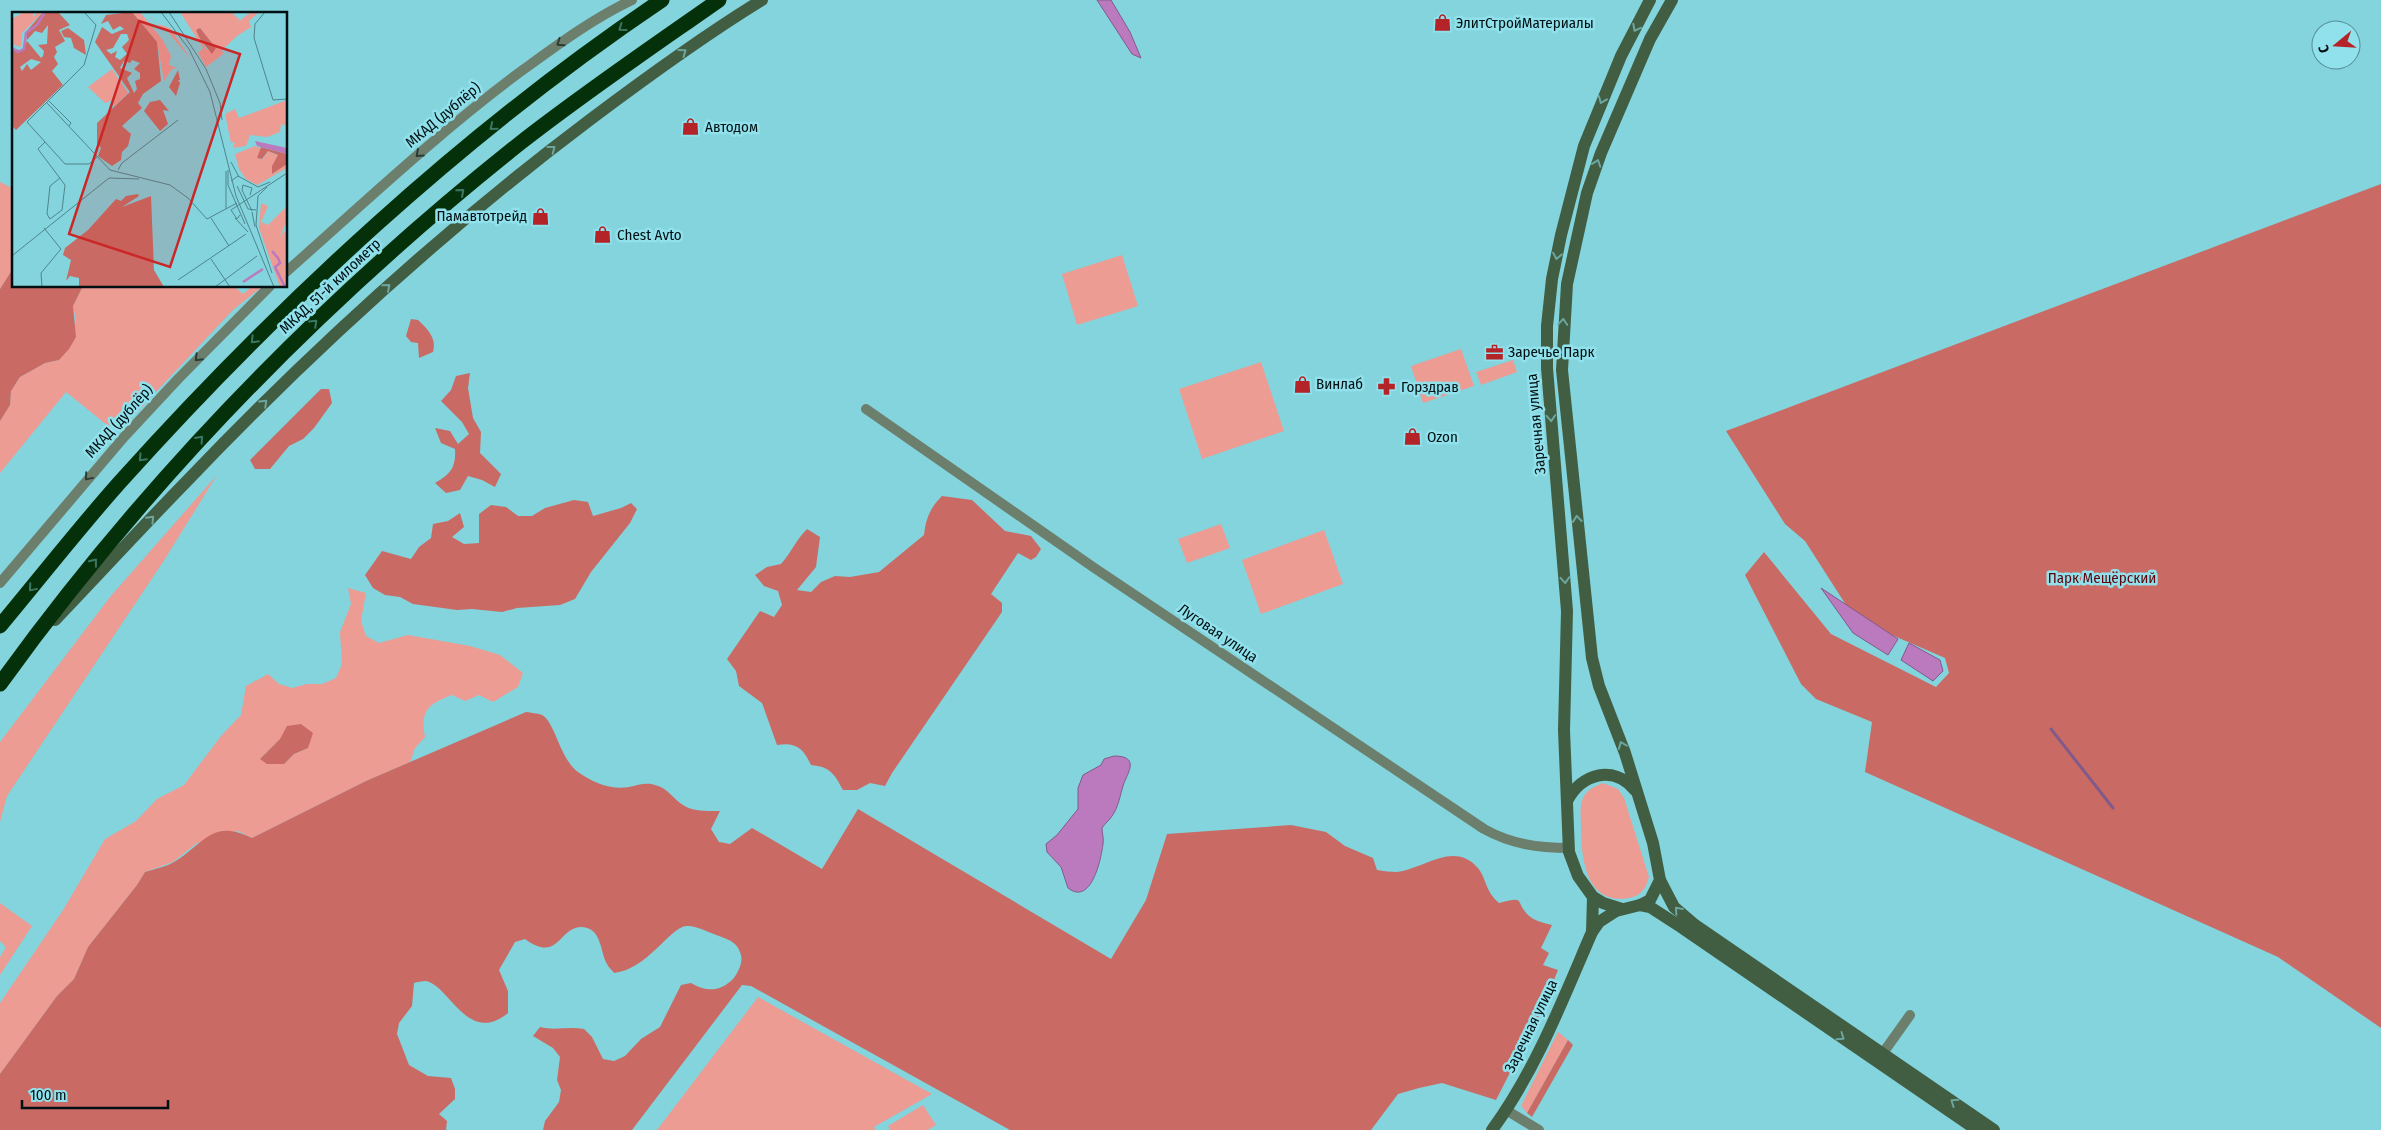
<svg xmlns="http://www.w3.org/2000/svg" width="2381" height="1130" viewBox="0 0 2381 1130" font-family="'Fira Sans Condensed',sans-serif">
	<rect width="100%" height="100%" fill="#83d4dd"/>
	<!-- green -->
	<g fill="#ed9c94" fill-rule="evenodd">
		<polygon points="0,182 14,189 14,267 0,289"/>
		<polygon points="1122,255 1138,306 1077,325 1062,274"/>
		<polygon points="83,286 234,286 243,294 252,286 263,286 233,310 124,426 118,429 107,425 66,392 0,473 0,421 10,405 11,391 20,377 45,363 59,360 76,321 73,306"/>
		<polygon points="1461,349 1474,386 1423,403 1411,366"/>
		<polygon points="1513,360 1517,372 1481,385 1476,372"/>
		<polygon points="1261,362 1284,431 1202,459 1179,389"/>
		<polygon points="217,475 163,562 7,796 0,822 0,742 110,597"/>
		<polygon points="1221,524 1230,548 1187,563 1178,539"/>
		<polygon points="1324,530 1343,584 1261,614 1242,560"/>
		<path d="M348,588l18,5 -5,28 5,15 13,7 29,-8 62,11 30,9 23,18 -5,14 -25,15 -14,-7 -14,6 -13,-6c-24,9 -32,16 -27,42l-10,11 -5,14 -44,19 -114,57 -14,-7 -41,12 -24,19 -28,10 -8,13 -49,62 -14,32 -17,17 -57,78v-71l63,-93 42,-71 31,-18 21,-22 27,-14 37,-49 20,-21 5,-29 22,-12 11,10 13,4 15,-4h15l14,-6 6,-14 -2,-32 11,-28zM280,739l28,9 -14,6 -10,10 -24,-5z"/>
		<path d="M1603,783l15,6 6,9 25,79c-3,11 -8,19 -20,21 -44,8 -48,-42 -48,-72 0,-10 -2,-22 3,-30 5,-8 12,-10 19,-13z"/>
		<polygon points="0,903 32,926 0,975 0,957 6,947 0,941"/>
		<polygon points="758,997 932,1094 874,1127 876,1130 657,1130"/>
		<polygon points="1558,1032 1568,1040 1527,1113 1521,1106"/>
		<polygon points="923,1105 936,1125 928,1130 890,1130 888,1126"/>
	</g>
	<!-- forest -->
	<g fill="#c96b64">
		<polygon points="2381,184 2381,1028 2278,957 1865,772 1872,722 1816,699 1801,684 1745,575 1764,552 1831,634 1936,687 1949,673 1945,658 1855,619 1805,541 1785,524 1726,431"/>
		<polygon points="14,267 14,286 83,286 73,306 76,337 69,349 59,360 45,363 20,377 11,391 10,405 0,421 0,289"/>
		<path d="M411,319l7,1c10,9 19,19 15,32l-14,6 -1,-15 -7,-1 -5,-6z"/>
		<path d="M470,373l-2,15 5,30 8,14 -1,21 21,21 -6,13 -13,-7 -14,-4 -8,14 -14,3 -11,-10c16,-9 21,-16 20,-34l-14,-6 -6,-15 15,3 8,13 11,-10 -7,-12 -21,-21 10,-11 5,-14z"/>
		<polygon points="321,389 329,389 332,403 314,428 303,439 289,446 270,469 255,469 250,460"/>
		<path d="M942,496l30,4 33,31 26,5 10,13 -5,8 -5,3 -13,-7 -27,41 11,9v9l-110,161 -7,13 -15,-3 -13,7h-14c-9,-17 -13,-23 -32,-25 -8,-17 -15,-23 -34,-20l-15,-42 -23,-17 -3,-15 -9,-12 33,-48 14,6 8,-12 -4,-14 -14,-5 -9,-11 12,-8 14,-3c10,-11 15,-24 26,-35l13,8 -4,30 -19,23 14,2 10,-10 14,-6 15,1 29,-5 45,-37c2,-17 6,-27 18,-39z"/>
		<polygon points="574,500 588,502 593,516 621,508 631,503 637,509 630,523 591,572 575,599 560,605 517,608 502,612 472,609 457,610 413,604 400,597 385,595 373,588 365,575 382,551 411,559 419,547 431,538 433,524 448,521 460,513 464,527 452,537 464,544 479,543 479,514 491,505 506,507 518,516 532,516 545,508"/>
		<path d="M526,712c5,1 11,1 16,3 13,7 18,44 36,57 15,11 33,18 51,15 9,-2 18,-5 26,-2 13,3 18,14 28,20 10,7 25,6 37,6l-9,18 8,13 11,2 22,-16 70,41 36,-60 253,150 35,-59 21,-66 124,-9 35,7 19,14 28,12 4,12c6,1 14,2 20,2 27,-3 56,-31 80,-5 10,11 7,23 22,36 28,-7 15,-2 29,12 6,6 16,8 24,10l-11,23 8,5 -6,12 15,5 -17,42 -45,88 -54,-17 -23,5 -21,6 -27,36h-361l-259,-144 -9,-1 -110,145h-89l2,-9 14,-19 2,-12 -4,-10 3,-23 -7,-9 -20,-12 7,-9c15,4 29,-1 44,2l8,8 11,22 11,2 11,-5 16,-17 19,-12 21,-42 10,-2c15,9 29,9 42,-4 5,-6 10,-16 8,-24 -3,-12 -11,-15 -22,-19 -9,-3 -23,-11 -33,-10 -17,2 -38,43 -72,47 -2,-3 -6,-6 -7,-9 -7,-12 -5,-36 -25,-37 -23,-1 -23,37 -57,12l-10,3 -16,28 9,21v22c-40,33 -58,-27 -82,-32 -4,0 -9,1 -12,2l-2,23 -13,17 -2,11 12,31 19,11 23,2 4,11v10l-16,15 8,7 -1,9h-446v-56l57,-78 17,-17 14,-32 49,-62 8,-13c9,-3 21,-5 29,-10 31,-19 38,-44 78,-24l114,-57z"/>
		<polygon points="301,724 313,733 308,748 294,754 284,764 267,764 260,759 280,739 287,726"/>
		<polygon points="1568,1040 1573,1045 1532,1117 1527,1113"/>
	</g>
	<!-- water -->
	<g fill="#ba7abd" stroke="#825a8a">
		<polygon points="1097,0 1111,0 1130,32 1141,58 1132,54"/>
		<polygon points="1821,588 1898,639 1888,655 1853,633"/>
		<polygon points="1909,643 1940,660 1943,671 1933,681 1901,660"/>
		<path d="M1114,756c28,0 12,19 9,30 -3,10 -5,22 -11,30 -3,5 -7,7 -10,12 0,5 2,11 1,16 -2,16 -12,62 -35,44l-7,-21 -14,-15 -1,-8 11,-9 21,-26v-21l5,-13 18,-10 3,-6z"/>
	</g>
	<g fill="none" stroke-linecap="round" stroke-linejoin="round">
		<!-- stream -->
		<polyline stroke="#825a8a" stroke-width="3" points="2051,729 2113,808"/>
		<!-- street -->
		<g stroke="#6c7f6c" stroke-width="10">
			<path d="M286,272c77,-68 152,-139 234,-200 36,-26 72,-53 112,-72"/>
			<path d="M866,409l227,158 391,262c27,15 54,19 85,19"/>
			<polyline points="0,583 124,437 178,379 270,286"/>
			<polyline points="1883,1053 1910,1015"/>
			<polyline points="1506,1110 1539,1130"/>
		</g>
		<!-- secondary -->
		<g stroke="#415d42" stroke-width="12">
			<path d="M55,620c44,-46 87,-93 131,-138 125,-131 260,-254 405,-363 56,-42 112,-83 171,-119"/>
			<path d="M1567,801c14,-27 46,-37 68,-11"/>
			<polyline points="1660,880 1674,907 1695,925 1994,1130"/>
			<polyline points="1640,905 1650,907 1681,927 1977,1130"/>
			<polyline points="1622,909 1603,903 1593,897 1578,876 1569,852 1564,730 1567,611 1547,368 1547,326 1552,279 1561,235 1584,146 1621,56 1650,0"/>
			<polyline points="1592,932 1593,897"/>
			<path d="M1492,1130c44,-60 71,-131 100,-198l7,-10 17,-11 24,-6 10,-5 10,-20 -7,-37 -28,-90 -26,-67 -7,-28 -30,-288 5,-86 20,-91 14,-40 49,-114 22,-39"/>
		</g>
		<!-- highway -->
		<g stroke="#04310a" stroke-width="15">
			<path d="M0,626c40,-48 79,-98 120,-144 159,-177 344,-349 542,-482"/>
			<path d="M0,684c147,-204 323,-384 519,-540 65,-51 133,-97 200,-144"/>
		</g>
	</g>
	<!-- one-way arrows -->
	<defs><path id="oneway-chevron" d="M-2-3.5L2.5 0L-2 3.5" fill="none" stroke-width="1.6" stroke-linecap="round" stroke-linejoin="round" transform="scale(1.25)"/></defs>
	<g stroke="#3c7764">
		<use href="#oneway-chevron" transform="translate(622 28) rotate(144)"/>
		<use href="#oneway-chevron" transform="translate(493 127) rotate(141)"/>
		<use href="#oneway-chevron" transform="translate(461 192) rotate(-41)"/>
		<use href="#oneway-chevron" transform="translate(314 323) rotate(-44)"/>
		<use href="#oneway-chevron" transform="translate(254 340) rotate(135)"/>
		<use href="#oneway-chevron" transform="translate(200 439) rotate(-48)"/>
		<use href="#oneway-chevron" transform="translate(142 458) rotate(133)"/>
		<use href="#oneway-chevron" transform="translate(94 562) rotate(-52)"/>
		<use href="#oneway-chevron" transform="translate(32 588) rotate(130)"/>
	</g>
	<g stroke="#6ca69f">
		<use href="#oneway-chevron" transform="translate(1636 28) rotate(118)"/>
		<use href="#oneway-chevron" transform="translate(683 52) rotate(-36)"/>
		<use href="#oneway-chevron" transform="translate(1602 100) rotate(112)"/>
		<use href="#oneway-chevron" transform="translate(552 149) rotate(-37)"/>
		<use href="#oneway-chevron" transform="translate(1597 163) rotate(-71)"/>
		<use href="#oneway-chevron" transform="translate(1557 256) rotate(101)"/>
		<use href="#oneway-chevron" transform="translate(387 287) rotate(-41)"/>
		<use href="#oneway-chevron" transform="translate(1563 322) rotate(-86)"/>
		<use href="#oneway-chevron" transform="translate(264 403) rotate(-44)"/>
		<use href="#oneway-chevron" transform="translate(1551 418) rotate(86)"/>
		<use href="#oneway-chevron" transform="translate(151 519) rotate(-47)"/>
		<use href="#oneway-chevron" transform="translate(1577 519) rotate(-96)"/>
		<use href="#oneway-chevron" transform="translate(1565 580) rotate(86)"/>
		<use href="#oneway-chevron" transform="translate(1622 745) rotate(-111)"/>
		<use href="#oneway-chevron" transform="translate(1678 910) rotate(-132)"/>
		<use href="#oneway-chevron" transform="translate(1841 1037) rotate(35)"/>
		<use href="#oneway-chevron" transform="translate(1954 1102) rotate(-145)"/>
	</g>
	<g stroke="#2b3c36">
		<use href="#oneway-chevron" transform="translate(560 43) rotate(145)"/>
		<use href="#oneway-chevron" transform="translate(419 154) rotate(138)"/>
		<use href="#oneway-chevron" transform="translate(198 358) rotate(135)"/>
		<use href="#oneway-chevron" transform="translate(88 477) rotate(130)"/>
	</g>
	<!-- icons -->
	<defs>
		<symbol id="shop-bare" viewBox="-9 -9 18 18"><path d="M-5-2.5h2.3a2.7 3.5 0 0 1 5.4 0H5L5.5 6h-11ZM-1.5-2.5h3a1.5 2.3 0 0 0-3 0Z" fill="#b32328" stroke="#90e1eb" stroke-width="2.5" paint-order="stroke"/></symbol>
		<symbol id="office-bare" viewBox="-9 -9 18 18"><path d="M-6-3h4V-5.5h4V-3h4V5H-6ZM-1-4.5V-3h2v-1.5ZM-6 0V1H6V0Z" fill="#b32328" stroke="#90e1eb" stroke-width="2.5" paint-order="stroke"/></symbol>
		<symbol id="pharmacy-bare" viewBox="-9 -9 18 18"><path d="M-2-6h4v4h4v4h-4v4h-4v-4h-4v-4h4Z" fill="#b32328" stroke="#90e1eb" stroke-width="2.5" paint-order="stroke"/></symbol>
	</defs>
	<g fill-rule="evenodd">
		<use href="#shop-bare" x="1430" y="10" width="25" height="25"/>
		<use href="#shop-bare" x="678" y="114" width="25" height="25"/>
		<use href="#shop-bare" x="528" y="204" width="25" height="25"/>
		<use href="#shop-bare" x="590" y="222" width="25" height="25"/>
		<use href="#office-bare" x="1482" y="340" width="25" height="25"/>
		<use href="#shop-bare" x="1290" y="372" width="25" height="25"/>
		<use href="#pharmacy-bare" x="1374" y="374" width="25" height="25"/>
		<use href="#shop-bare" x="1400" y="424" width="25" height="25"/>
	</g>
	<g text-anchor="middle" stroke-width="5" stroke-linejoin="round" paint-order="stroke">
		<!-- poi labels -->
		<g font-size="15" fill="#000f12" stroke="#90e1eb" text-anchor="start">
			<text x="1456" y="28">ЭлитСтройМатериалы</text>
			<text x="705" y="132">Автодом</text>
			<text x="527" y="221" text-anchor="end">Памавтотрейд</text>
			<text x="617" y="240">Chest Avto</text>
			<text x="1508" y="357">Заречье Парк</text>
			<text x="1316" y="389">Винлаб</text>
			<text x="1401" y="392">Горздрав</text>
			<text x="1427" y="442">Ozon</text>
		</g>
		<!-- street labels -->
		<g font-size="15" fill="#000f12" stroke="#90e1eb">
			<text transform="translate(443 115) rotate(-40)" y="5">МКАД (дублёр)</text>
			<text transform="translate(330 286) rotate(-43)" y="5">МКАД, 51-й километр</text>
			<text transform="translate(119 421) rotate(-48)" y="5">МКАД (дублёр)</text>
			<text transform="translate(1536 424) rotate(-95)" y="5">Заречная улица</text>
			<text transform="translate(1218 633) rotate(34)" y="5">Луговая улица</text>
			<text transform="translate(1531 1026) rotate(-64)" y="5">Заречная улица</text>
		</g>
		<!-- park labels -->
		<g font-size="15" fill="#5e030a" stroke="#90e1eb">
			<text x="2102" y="583">Парк Мещёрский</text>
		</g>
	</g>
	<!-- overview -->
	<g transform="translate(12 12)">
		<rect width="275" height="275" fill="#83d4dd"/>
		<path d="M12,0h9v6l4,-6 4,2 -19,19 -1,14 -9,-3v-25zM120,0h8l22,27 9,17 -2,9 8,3 -5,1 -8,12 -7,-39zM135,0l8,11 15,5 21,32 -23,-28 -15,-11zM168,0h51l9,8 -6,5 17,-13h8l-10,9 2,6 -14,9 -15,14 1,4 -17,13 -8,-14 5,-5zM188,16l15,20 -2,3 -7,-2 -7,-14zM100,57l16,24 -13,13 -4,-5 2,-1 -8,3 -17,-16zM275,88v26l-6,-2 -1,8 -13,5 -17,-2 -4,11 -13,2 2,-6 -4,1 -6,-29 10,-5 4,9zM243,134l7,3 -5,9 6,1 5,-8 11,5 -5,18 9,-10h4v4l-30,17 -11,-6 -7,-10 -4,-15zM249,191l7,3 -7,16 7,3 19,-19v14l-8,19 5,-8 3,2v54h-7l-21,-59z" fill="#ed9c94" fill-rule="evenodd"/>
		<path d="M31,0h15l12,13 -11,5 6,11 -10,6 2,5 -3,5 4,7 -6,7 11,14 -47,45 -4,-4v-78l10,3 5,-10 14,17 2,-2 1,-5 -6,-6 9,-1 1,-19 -6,8 -7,-2 -8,9 -1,-8zM19,47l10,3 -10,8 -4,-6 -5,7 -2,-4zM120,0l25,30 4,39 -18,13 -5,9 4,5 -20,18 9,8 -3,12 -6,6 -1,8 -9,6 -14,-10 3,-8 -4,-5v-20l33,-31 -35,-50 7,-15 10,7 12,-5 -4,-3 -7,4 -5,-9 -7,3 5,-9zM109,22h6l2,6 -7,7 5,7 -7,6 -5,-3 2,-6 -6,3 -5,-4 7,-2zM120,48l8,3 -6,6 6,4v6l-5,2 2,8 -3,4 -7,-15 5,-5 -12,-5 4,-7 6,2zM56,16l16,12 2,15 -12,-7 -3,-10 -7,-1 -3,-6zM188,16l16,20 -4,6 -12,-15 -4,-9zM166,58l2,10h-2l2,3 -4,13 -7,-9zM148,88l9,11 -6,-1 5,14 -8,7 -16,-20 6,-9zM249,135l26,7v10l-15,10v-8l6,-11 -10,-4 -6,8 -5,-1zM126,182l1,2 -17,11 29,-11 3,74 10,17h-85v-9l-9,-2 -4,5 5,-21 -8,-5 2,-7 23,-18 28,-31 5,2 5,-5z" fill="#c96b64" fill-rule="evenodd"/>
		<path d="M243,129l32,7v6l-30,-8z" fill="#ba7abd"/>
		<path fill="none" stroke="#ba7abd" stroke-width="2.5" d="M0,36l6,4 6,-3 2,-16 11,-8 8,-13M260,239l6,7 2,5 -5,4 10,20M231,270l20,-13"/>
		<path fill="none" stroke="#4f858c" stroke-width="1" d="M72,0l12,13 -12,40 -57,57 38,42h24l8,-7M149,0l28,37 21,43 26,104 38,91M157,0l37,57 14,34 2,17M253,0l-10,12 -1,14 19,62 14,-1M37,89l22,22 -2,3M35,91l63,67 60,15 18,13 19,21 30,-16M33,130l-7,7 27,36 -3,25 -12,9 -3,-5 3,-28 10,-8M219,150l8,15M106,158l4,-7 56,-43M216,158v15l17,39M214,159v38M219,169l7,-5 20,11 12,-5M225,174l11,23 8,1M255,175l-9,9 -2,29 16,48M238,183l2,-7 -9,-3 -1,5 10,21M240,200l3,15M228,203l-3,4 -6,-9 56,-37M199,206l18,28M223,206l13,14M1,243l96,-77 30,1M199,247l19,28M166,268l68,-46M30,275l-1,-14 20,-24 -17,-21M203,275l42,-31"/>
		<path fill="#cb2727" fill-opacity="0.15" stroke="#cb2727" stroke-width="2.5" d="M127,9l101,33 -70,213 -101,-33z"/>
		<rect width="275" height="275" fill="none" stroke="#000f12" stroke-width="2.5"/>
	</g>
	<!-- north arrow -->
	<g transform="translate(2336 45) rotate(252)"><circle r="24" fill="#90e1eb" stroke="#568d94"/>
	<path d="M0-4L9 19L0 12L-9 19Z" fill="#b32328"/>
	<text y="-8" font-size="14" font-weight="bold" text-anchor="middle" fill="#000f12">С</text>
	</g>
	<!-- scale -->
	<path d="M22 1100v8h146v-8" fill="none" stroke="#000f12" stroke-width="2.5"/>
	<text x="30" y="1100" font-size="15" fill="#000f12" stroke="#90e1eb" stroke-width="4" paint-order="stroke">100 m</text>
</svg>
